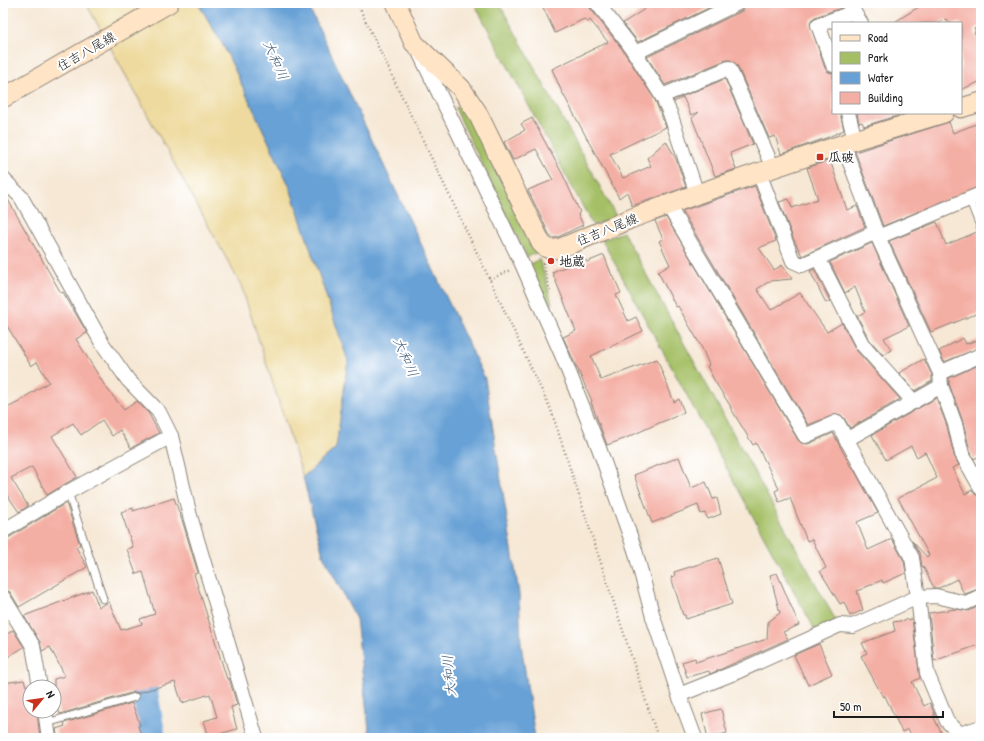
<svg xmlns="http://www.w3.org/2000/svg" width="984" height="741" viewBox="0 0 984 741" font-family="'Patrick Hand','Klee One',sans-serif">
	<rect width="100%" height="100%" fill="#fff"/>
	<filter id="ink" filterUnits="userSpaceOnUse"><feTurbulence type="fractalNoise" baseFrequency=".025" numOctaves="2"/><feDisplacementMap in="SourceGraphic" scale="8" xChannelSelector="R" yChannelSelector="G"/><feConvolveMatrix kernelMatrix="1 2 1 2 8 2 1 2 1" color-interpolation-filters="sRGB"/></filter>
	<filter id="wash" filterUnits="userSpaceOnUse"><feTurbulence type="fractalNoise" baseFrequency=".012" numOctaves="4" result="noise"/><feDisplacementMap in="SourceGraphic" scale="16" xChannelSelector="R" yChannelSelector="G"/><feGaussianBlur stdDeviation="0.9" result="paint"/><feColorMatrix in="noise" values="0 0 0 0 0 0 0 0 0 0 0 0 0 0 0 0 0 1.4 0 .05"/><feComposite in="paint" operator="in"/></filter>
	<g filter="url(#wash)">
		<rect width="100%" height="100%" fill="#f6e8d5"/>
		<!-- green -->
		<g fill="#a4bf65" stroke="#606e40">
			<polygon points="474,3 499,3 616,216 593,226"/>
			<polygon points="465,104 538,252 527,257 455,108"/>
			<polygon points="623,232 836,621 816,632 602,240"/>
			<polygon points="539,259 545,276 552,304 548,306 529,265"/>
		</g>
		<!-- sand -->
		<polygon fill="#eeda9e" stroke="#857b5d" points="86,3 198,3 224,47 289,185 348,361 336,448 303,477 241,285"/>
		<!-- water -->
		<polygon fill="#67a1d6" stroke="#425e79" points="198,3 307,3 485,379 519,594 521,644 535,738 370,738 356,619 323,555 303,477 336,448 348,361 289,185 224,47"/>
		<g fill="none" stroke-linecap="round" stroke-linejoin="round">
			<!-- river -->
			<polyline stroke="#67a1d6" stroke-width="26" points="135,658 144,687 153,738"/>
		</g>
		<g id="blocks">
			<!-- building -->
			<g fill="#f4afa4">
				<polygon points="541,3 589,3 590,8 622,49 655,100 666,127 610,154 623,178 651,166 647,158 666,141 676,159 686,187 632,206 627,192 619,198 561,90 552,69 608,42 590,20 587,23 584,19 555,33"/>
				<polygon points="654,3 719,3 638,42 623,23"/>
				<polygon points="746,3 840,3 841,8 815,17 811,20 810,24 825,68 828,72 833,73 833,113 840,113 844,130 826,138 781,154 775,136 769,138 737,65 730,60 726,60 665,85 647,57 742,11 745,7"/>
				<polygon points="925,3 973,3 981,17 981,25 974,29 976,31 974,32 981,44 981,81 961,90 961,23 949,23 946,19 939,23 893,23"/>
				<polygon points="725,79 753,144 730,153 736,169 715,176 692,118 699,112 691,115 683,97 674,102 673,100"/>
				<polygon points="857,113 906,113 864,126 862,122 859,123"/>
				<polygon points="532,118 563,175 580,212 578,214 583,225 558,237 554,238 550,236 528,190 553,180 536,149 513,160 504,142 525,130 521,124"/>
				<polygon points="949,122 953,133 981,122 981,186 883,226 855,152"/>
				<polygon points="830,160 847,210 857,206 865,227 802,256 793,238 779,202 789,199 792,208 818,199 807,168"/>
				<polygon points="755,186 776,241 759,248 774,270 782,265 792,279 770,281 757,289 771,310 800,293 827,332 842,323 856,350 900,399 850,428 844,418 841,415 837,414 808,425 682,211"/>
				<polygon points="3,191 61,293 63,292 87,333 76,339 105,386 124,410 137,401 149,414 159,433 131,448 120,430 112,436 102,420 81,435 73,423 52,436 77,477 47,495 32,467 11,478 28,506 19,512 3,489 3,410 21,401 20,400 49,382 37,362 31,366 3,319"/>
				<polygon points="666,217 798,440 801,443 808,444 833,433 851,467 852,466 878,513 857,522 868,550 892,539 904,561 906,573 883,583 882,580 857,591 863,610 850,616 844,602 840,604 820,571 826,568 812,539 807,541 790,498 779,502 775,491 779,489 756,443 753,445 730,407 731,407 714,380 707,366 709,365 702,348 678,306 676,307 658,272 670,265 659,241 663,239 655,221"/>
				<polygon points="937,222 946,245 977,232 981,234 981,312 931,332 889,241"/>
				<polygon points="872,243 909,326 884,338 891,350 883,355 869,339 857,316 865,312 855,287 845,293 830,262"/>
				<polygon points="604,255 612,276 613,275 621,293 616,295 628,321 636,317 643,331 591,356 601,380 657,359 674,402 679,399 684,412 672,418 659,423 624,439 607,445 591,402 592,401 563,337 576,331 552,272 585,259 587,262"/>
				<polygon points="814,269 830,301 826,303 810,271"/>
				<polygon points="963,338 966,344 981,339 981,347 944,362 939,351"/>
				<polygon points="924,359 932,375 932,381 915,391 899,373"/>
				<polygon points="981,364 981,455 974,459 970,451 963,422 949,384 949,378"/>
				<polygon points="936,398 947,426 954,456 959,465 952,468 965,494 972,490 976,495 981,496 981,588 965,594 964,594 957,579 939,588 934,588 923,566 922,567 920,554 912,541 927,557 929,555 898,498 937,478 925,452 917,457 911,446 886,460 872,435"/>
				<polygon points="679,457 691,488 706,482 713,499 717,498 721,514 708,519 705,513 701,514 698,505 652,523 634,475"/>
				<polygon points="174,498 183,523 198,573 194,574 227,679 229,678 237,705 231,707 237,729 209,737 204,721 217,717 210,694 182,703 175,682 138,693 134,692 60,714 54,698 54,679 65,676 50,647 42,651 40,642 24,616 92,590 99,607 109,602 121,630 142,624 140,619 155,614 143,572 136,574 127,549 133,547 121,512 133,508 133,511"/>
				<polygon points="66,503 80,545 76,547 87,567 19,607 10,592 3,589 3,541"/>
				<polygon points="718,558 732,604 686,619 685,615 683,615 671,577 675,576 674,572"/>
				<polygon points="777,573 799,625 783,632 788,639 710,674 709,671 687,677 682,662 695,658 696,662 767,639 768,622 780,613 770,575"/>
				<polygon points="981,605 981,644 934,661 929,613 956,609 969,611"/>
				<polygon points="912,619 920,678 912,682 924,706 930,703 935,715 933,716 944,738 913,738 908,729 902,732 885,696 883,697 861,656 867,653 862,643 895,631 893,622"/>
				<polygon points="13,630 24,647 3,660 3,637"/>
				<polygon points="819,644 832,674 808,685 794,655"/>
				<polygon points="24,680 26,686 30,685 30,711 37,711 40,738 3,738 3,683"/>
				<polygon points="132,703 140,725 138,726 142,738 57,738 56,729 65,726 64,723"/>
				<polygon points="721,709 727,733 708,738 702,714"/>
			</g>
		</g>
	</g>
	<g filter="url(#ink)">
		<use href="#blocks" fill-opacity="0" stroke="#898278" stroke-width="1"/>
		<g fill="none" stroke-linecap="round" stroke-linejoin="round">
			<defs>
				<g id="lane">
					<polyline points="969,198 981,229"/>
					<polyline points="68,492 103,599"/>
					<polyline points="47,723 135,697"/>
				</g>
				<g id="street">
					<polyline points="597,3 629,44 662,96 670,113 697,194"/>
					<polyline points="848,3 861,23"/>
					<polyline points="419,52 522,264 562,355 599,448 635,550 653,617 679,695 695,738"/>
					<polyline points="635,53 738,3"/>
					<polyline points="833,65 818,25 854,12"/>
					<polyline points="662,96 729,68 773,168"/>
					<polyline points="848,113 855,140"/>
					<polyline points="843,144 878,237 940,373 941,386 955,424 962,454 981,488"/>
					<polyline points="759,173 793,261 802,265 876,232"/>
					<polyline points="3,179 21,197 102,343 128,380 159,412 171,436 190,516 256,738"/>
					<polyline points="668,205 805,436 837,422 912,558 918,597 927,673 947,721 960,734 962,738"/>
					<polyline points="878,237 981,194"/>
					<polyline points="818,258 862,344 914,402"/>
					<polyline points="940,373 981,355"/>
					<polyline points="846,440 941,386"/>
					<polyline points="3,531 68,492 171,436"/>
					<polyline points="3,597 33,646 40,687"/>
					<polyline points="679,695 739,671 840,625 853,626 918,597 936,596 966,603 981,596"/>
					<polyline points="45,711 49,738"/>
					<polyline points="960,734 981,727"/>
				</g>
				<g id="secondary">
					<path d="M396,3l18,40 47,45 16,24 64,131c6,7 11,7 20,5l69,-29 67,-25 158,-54 89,-27"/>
					<polyline points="3,98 169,3"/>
					<polyline points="961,108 981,102"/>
				</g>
			</defs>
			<!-- lane casing -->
			<use href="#lane" stroke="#898278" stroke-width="9"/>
			<!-- street casing -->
			<use href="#street" stroke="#898278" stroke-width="16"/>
			<!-- secondary casing -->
			<use href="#secondary" stroke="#898278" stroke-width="21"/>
			<!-- path -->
			<g stroke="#898278" stroke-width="2.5" stroke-dasharray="1 3" stroke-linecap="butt">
				<polyline points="357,3 490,280 551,410 658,738"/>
				<polyline points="543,263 550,291"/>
				<polyline points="490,280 510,270"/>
			</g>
			<!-- lane -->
			<use href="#lane" stroke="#fff" stroke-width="7"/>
			<!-- street -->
			<use href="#street" stroke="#fff" stroke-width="14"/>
			<!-- secondary -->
			<use href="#secondary" stroke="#ffe4c6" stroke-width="19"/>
		</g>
	</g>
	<!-- markers -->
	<g fill="#c8321e" stroke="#fff" stroke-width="1.5">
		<rect x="816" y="153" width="8" height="8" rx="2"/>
		<circle cx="551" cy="261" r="4"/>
	</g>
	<g text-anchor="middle" stroke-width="4" stroke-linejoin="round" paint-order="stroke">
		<!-- street labels -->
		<g font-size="13" fill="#1c1c1c" stroke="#fff">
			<text transform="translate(86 51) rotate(-30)" y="5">住吉八尾線</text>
			<text transform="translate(607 229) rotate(-22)" y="5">住吉八尾線</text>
		</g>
		<!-- poi labels -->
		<g font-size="13" font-weight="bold" fill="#1c1c1c" stroke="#fff" text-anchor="start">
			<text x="828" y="162">瓜破</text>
			<text x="559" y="266">地蔵</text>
		</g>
		<!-- water labels -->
		<g font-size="14" font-style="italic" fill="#425e79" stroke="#fff">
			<text transform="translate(276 60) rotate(66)" y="5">大和川</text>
			<text transform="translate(406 357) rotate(66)" y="5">大和川</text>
			<text transform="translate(449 676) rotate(-95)" y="5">大和川</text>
		</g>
	</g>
	<!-- margin -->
	<rect width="984" height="741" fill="none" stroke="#fff" stroke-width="16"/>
	<!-- legend -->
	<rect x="832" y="22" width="130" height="92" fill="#ffffff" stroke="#a4a4a4"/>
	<rect x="840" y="35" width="20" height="6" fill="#ffe4c6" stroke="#a4a4a4"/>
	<text x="868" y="42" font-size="12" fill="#1c1c1c">Road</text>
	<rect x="840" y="52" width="20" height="12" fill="#a4bf65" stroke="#a4a4a4"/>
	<text x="868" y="62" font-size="12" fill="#1c1c1c">Park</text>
	<rect x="840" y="72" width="20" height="12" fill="#67a1d6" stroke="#a4a4a4"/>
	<text x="868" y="82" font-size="12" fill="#1c1c1c">Water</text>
	<rect x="840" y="92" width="20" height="12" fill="#f4afa4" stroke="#a4a4a4"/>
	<text x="868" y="102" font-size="12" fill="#1c1c1c">Building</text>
	<!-- north arrow -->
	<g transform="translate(42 699) rotate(61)"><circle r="19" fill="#ffffff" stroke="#a4a4a4"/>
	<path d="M0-3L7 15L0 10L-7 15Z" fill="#c8321e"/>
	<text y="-6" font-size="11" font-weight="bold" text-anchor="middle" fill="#1c1c1c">N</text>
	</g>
	<!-- scale -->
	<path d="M834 711v6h109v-6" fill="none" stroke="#1c1c1c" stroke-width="2"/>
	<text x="840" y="711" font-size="12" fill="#1c1c1c" stroke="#ffffff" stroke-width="3" paint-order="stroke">50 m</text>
</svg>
